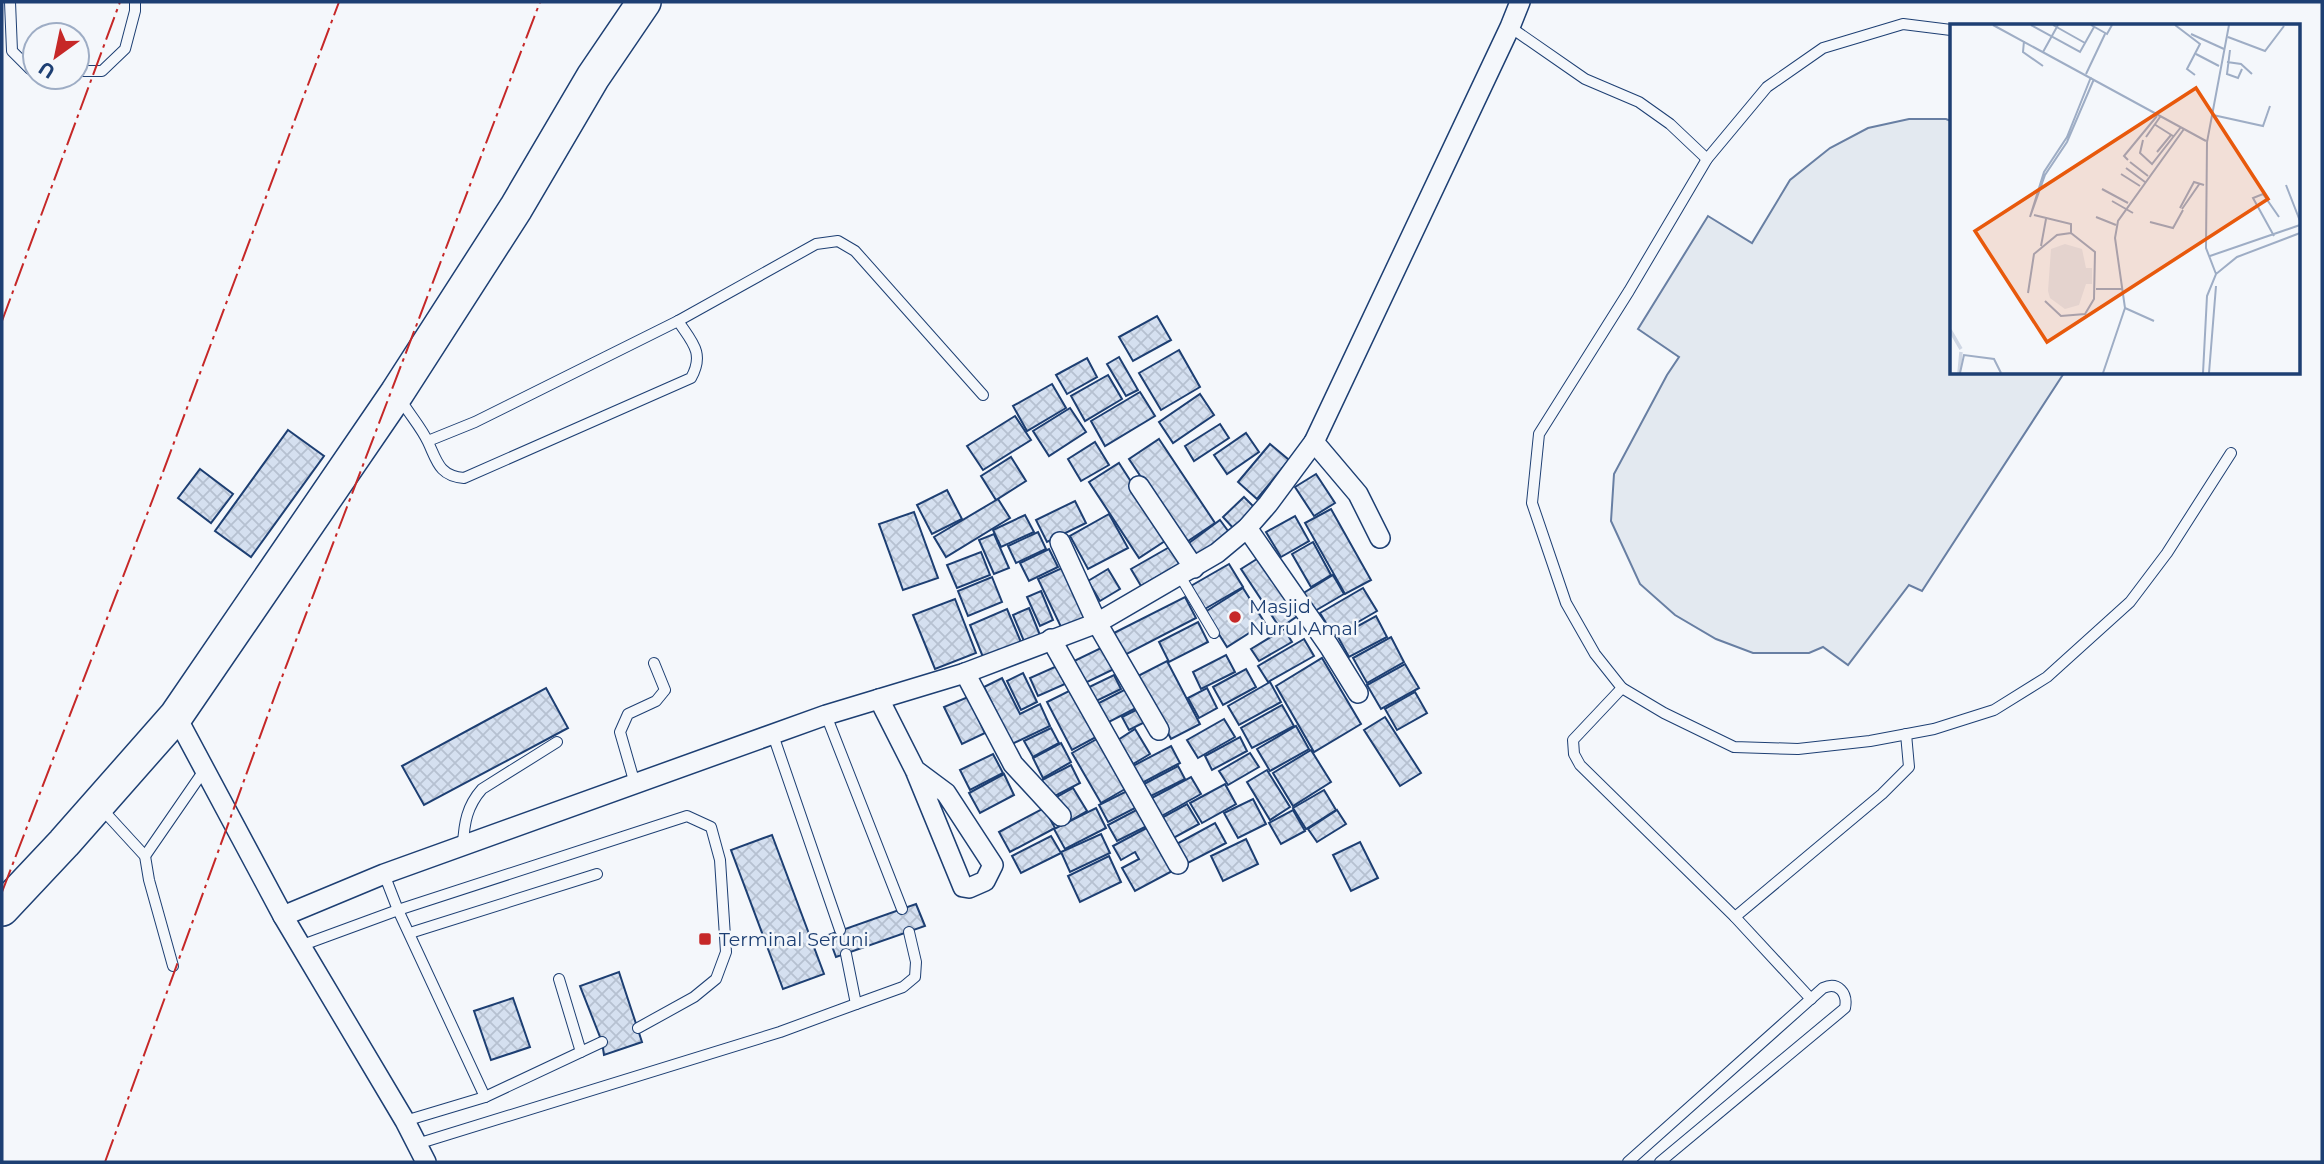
<svg xmlns="http://www.w3.org/2000/svg" width="2324" height="1164" viewBox="0 0 2324 1164" font-family="Montserrat,sans-serif">
	<defs>
		<pattern id="building-cross-hatch" width="8" height="8" patternUnits="userSpaceOnUse" patternTransform="scale(1.75)"><rect width="8" height="8" fill="#d5e0f0"/><path d="M0 0l8 8M0 8l8-8" fill="none" stroke="#b6c1d1"/></pattern>
	</defs>
	<rect width="100%" height="100%" fill="#f4f7fb"/>
	<!-- garden -->
	<polygon fill="#e3e9f0" stroke="#687fa3" stroke-width="2" points="1909,119 1946,119 1951,121 1951,373 2064,373 1922,591 1909,585 1848,665 1823,647 1809,653 1753,653 1716,639 1675,615 1640,584 1611,521 1614,474 1667,375 1679,357 1638,329 1708,216 1752,243 1790,180 1830,148 1868,128"/>
	<!-- building -->
	<g fill="url(#building-cross-hatch)" stroke="#1d3f73" stroke-width="2">
		<polygon points="1157,316 1171,340 1133,361 1119,337"/>
		<polygon points="1179,350 1200,387 1161,410 1139,373"/>
		<polygon points="1119,357 1138,390 1126,396 1107,364"/>
		<polygon points="1087,358 1097,377 1067,394 1056,375"/>
		<polygon points="1108,375 1122,399 1085,421 1071,396"/>
		<polygon points="1052,384 1066,408 1027,431 1013,406"/>
		<polygon points="1140,392 1155,416 1105,446 1091,421"/>
		<polygon points="1200,394 1214,415 1173,443 1159,422"/>
		<polygon points="1070,408 1086,432 1049,456 1033,431"/>
		<polygon points="1015,416 1031,440 983,470 967,446"/>
		<polygon points="1220,424 1229,438 1194,461 1185,446"/>
		<polygon points="288,430 324,456 251,557 215,531"/>
		<polygon points="1246,433 1259,452 1227,474 1214,455"/>
		<polygon points="1159,439 1215,523 1185,543 1129,459"/>
		<polygon points="1095,442 1109,465 1081,481 1068,459"/>
		<polygon points="1270,444 1289,460 1257,499 1238,482"/>
		<polygon points="1011,457 1026,481 996,500 981,476"/>
		<polygon points="1119,463 1168,539 1139,558 1089,482"/>
		<polygon points="200,469 233,494 211,523 178,498"/>
		<polygon points="1316,474 1335,503 1314,516 1295,487"/>
		<polygon points="947,490 962,519 932,534 917,505"/>
		<polygon points="1244,497 1257,510 1235,530 1223,517"/>
		<polygon points="998,499 1010,518 946,557 934,537"/>
		<polygon points="1075,501 1086,523 1047,542 1036,520"/>
		<polygon points="1331,509 1371,580 1345,594 1305,523"/>
		<polygon points="914,512 938,578 903,590 879,524"/>
		<polygon points="1109,514 1128,548 1088,569 1070,536"/>
		<polygon points="1025,515 1034,532 1001,547 993,530"/>
		<polygon points="1295,516 1309,541 1281,557 1266,532"/>
		<polygon points="1220,520 1231,535 1196,561 1185,546"/>
		<polygon points="1038,532 1046,549 1016,563 1008,546"/>
		<polygon points="994,534 1009,568 994,574 979,540"/>
		<polygon points="1313,542 1331,575 1311,587 1292,554"/>
		<polygon points="1173,545 1183,562 1141,586 1131,569"/>
		<polygon points="1049,549 1058,567 1029,581 1020,563"/>
		<polygon points="981,552 990,575 957,588 947,565"/>
		<polygon points="1260,557 1299,615 1280,628 1241,569"/>
		<polygon points="1229,564 1243,587 1203,610 1189,587"/>
		<polygon points="1062,568 1086,618 1062,629 1038,579"/>
		<polygon points="1108,569 1120,589 1100,601 1088,581"/>
		<polygon points="1333,575 1344,594 1308,615 1297,597"/>
		<polygon points="992,577 1002,602 968,616 958,591"/>
		<polygon points="1243,588 1265,623 1227,647 1205,612"/>
		<polygon points="1363,588 1377,611 1334,636 1320,613"/>
		<polygon points="1041,591 1053,620 1040,626 1027,597"/>
		<polygon points="1185,597 1196,618 1119,658 1108,636"/>
		<polygon points="955,599 976,653 935,669 913,615"/>
		<polygon points="1029,608 1042,640 1026,646 1013,615"/>
		<polygon points="1007,609 1023,647 985,662 970,625"/>
		<polygon points="1376,616 1387,637 1349,657 1338,637"/>
		<polygon points="1198,622 1208,642 1169,662 1159,642"/>
		<polygon points="1284,629 1292,642 1259,661 1251,649"/>
		<polygon points="1391,637 1404,662 1367,683 1353,658"/>
		<polygon points="1304,639 1314,656 1268,682 1258,666"/>
		<polygon points="1103,647 1114,669 1081,685 1070,663"/>
		<polygon points="1226,655 1235,672 1201,689 1193,672"/>
		<polygon points="1322,658 1361,724 1314,752 1276,686"/>
		<polygon points="1167,661 1200,724 1171,739 1138,676"/>
		<polygon points="1405,664 1419,688 1381,709 1367,685"/>
		<polygon points="1057,666 1065,684 1038,696 1030,678"/>
		<polygon points="1246,669 1256,687 1223,705 1213,687"/>
		<polygon points="1023,673 1037,702 1021,710 1007,681"/>
		<polygon points="1114,675 1121,689 1090,704 1083,690"/>
		<polygon points="1002,678 1020,714 1040,704 1050,726 1012,744 984,687"/>
		<polygon points="1270,682 1281,702 1239,725 1228,706"/>
		<polygon points="546,688 568,728 424,805 402,766"/>
		<polygon points="1128,688 1138,707 1107,723 1097,704"/>
		<polygon points="1207,688 1217,708 1199,718 1188,698"/>
		<polygon points="1073,689 1098,736 1072,750 1047,702"/>
		<polygon points="1415,692 1427,713 1397,730 1385,709"/>
		<polygon points="968,697 985,733 962,744 944,707"/>
		<polygon points="1282,705 1294,726 1252,748 1241,728"/>
		<polygon points="1144,706 1151,719 1129,730 1122,717"/>
		<polygon points="1385,717 1421,773 1400,786 1364,730"/>
		<polygon points="1224,719 1235,737 1198,758 1187,740"/>
		<polygon points="1296,726 1309,749 1270,771 1257,749"/>
		<polygon points="1051,728 1059,743 1033,757 1024,741"/>
		<polygon points="1135,729 1150,754 1133,764 1118,740"/>
		<polygon points="1104,735 1132,785 1101,803 1072,753"/>
		<polygon points="1240,737 1247,751 1212,770 1205,756"/>
		<polygon points="1061,743 1071,762 1043,778 1033,758"/>
		<polygon points="1171,746 1180,763 1140,784 1131,767"/>
		<polygon points="1311,750 1331,782 1293,806 1273,773"/>
		<polygon points="1250,753 1259,767 1228,785 1219,771"/>
		<polygon points="993,754 1003,773 970,790 960,770"/>
		<polygon points="1071,765 1080,783 1051,798 1042,780"/>
		<polygon points="1178,766 1185,779 1151,796 1144,784"/>
		<polygon points="1267,770 1290,807 1270,820 1247,782"/>
		<polygon points="1004,774 1014,795 980,813 969,793"/>
		<polygon points="1191,777 1201,794 1158,818 1148,800"/>
		<polygon points="1225,784 1236,804 1202,823 1190,803"/>
		<polygon points="1073,788 1087,811 1068,822 1055,798"/>
		<polygon points="1133,788 1141,805 1108,822 1099,805"/>
		<polygon points="1324,790 1336,810 1306,829 1293,808"/>
		<polygon points="1253,799 1266,824 1238,838 1224,813"/>
		<polygon points="1187,804 1199,824 1168,841 1156,821"/>
		<polygon points="1142,807 1151,824 1117,841 1108,825"/>
		<polygon points="1044,808 1055,828 1010,852 999,832"/>
		<polygon points="1096,808 1106,828 1065,849 1054,829"/>
		<polygon points="1293,810 1305,831 1281,844 1269,823"/>
		<polygon points="1337,810 1346,824 1317,842 1308,829"/>
		<polygon points="1215,823 1226,843 1184,865 1173,846"/>
		<polygon points="1152,825 1176,869 1135,891 1122,868 1139,859 1135,852 1121,860 1113,846"/>
		<polygon points="1101,834 1110,853 1070,872 1061,852"/>
		<polygon points="772,835 824,974 783,989 731,850"/>
		<polygon points="1051,836 1061,853 1021,873 1012,856"/>
		<polygon points="1246,839 1258,864 1223,881 1211,856"/>
		<polygon points="1360,842 1378,878 1351,891 1333,855"/>
		<polygon points="1109,856 1121,882 1080,902 1068,876"/>
		<polygon points="916,904 925,926 836,957 828,935"/>
		<polygon points="619,972 642,1042 604,1055 602,1042 580,986"/>
		<polygon points="513,998 530,1047 491,1060 474,1011"/>
	</g>
	<g fill="none" stroke-linecap="round" stroke-linejoin="round">
		<defs>
			<g id="lane">
				<polyline points="10,2 12,51 30,69 35,70"/>
				<polyline points="1510,27 1585,79 1639,102 1670,124 1707,159"/>
				<polyline points="77,71 102,71 125,49 135,11 135,2"/>
				<polyline points="678,321 816,244 838,241 855,251 983,395"/>
				<path d="M401,400c8,14 20,27 27,42 9,19 11,34 36,36l227,-100c14,-25 1,-36 -13,-57l-203,101 -47,19"/>
				<polyline points="1180,576 1214,633"/>
				<polyline points="1622,688 1664,713 1734,747 1798,749 1870,741 1934,729 1994,710 2047,677 2130,602 2167,553 2231,453"/>
				<polyline points="826,715 902,909"/>
				<polyline points="773,735 840,930"/>
				<polyline points="635,784 620,732 628,714 656,701 665,690 654,663"/>
				<polyline points="101,808 145,856 149,880 173,966"/>
				<path d="M463,845c1,-22 4,-39 19,-56l75,-47"/>
				<polyline points="145,856 205,769"/>
				<polyline points="384,874 398,910 485,1097"/>
				<polyline points="1735,917 1882,794 1909,767 1906,734"/>
				<polyline points="410,933 597,874"/>
				<polyline points="300,946 398,910 687,816 711,827 720,860 726,952 716,979 694,997 638,1028"/>
				<polyline points="559,979 581,1052"/>
				<polyline points="1811,999 1735,917 1580,765 1574,754 1573,740 1622,688 1595,654 1566,603 1532,503 1539,434 1629,291 1707,159 1767,87 1823,48 1903,24 1951,30"/>
				<polyline points="856,1004 903,987 915,977 916,962 909,932"/>
				<polyline points="405,1121 485,1097 602,1042"/>
				<polyline points="417,1144 780,1032 856,1004 846,954"/>
				<path d="M1628,1162l195,-174c15,-7 25,5 22,20l-185,154"/>
			</g>
			<g id="street">
				<polyline points="1314,442 1358,494 1380,538"/>
				<polyline points="1139,486 1194,568"/>
				<polyline points="1247,528 1329,646 1358,693"/>
				<polyline points="1060,542 1097,623 1159,730"/>
				<polyline points="1051,639 1178,864"/>
				<polyline points="965,673 1013,764 1061,816"/>
				<polyline points="879,699 915,770 963,887 969,888 985,881 993,865 946,793 915,770"/>
				<polyline points="176,716 283,916 405,1121 426,1162"/>
				<polyline points="283,916 384,874 826,715 965,673 1097,623 1217,553 1247,528 1268,504 1314,442 1510,27 1520,2"/>
			</g>
			<polyline id="highway" points="2,909 64,843 176,716 397,393 516,208 593,77 644,2"/>
		</defs>
		<!-- lane casing -->
		<use href="#lane" stroke="#1d3f73" stroke-width="12"/>
		<!-- street casing -->
		<use href="#street" stroke="#1d3f73" stroke-width="22"/>
		<!-- highway casing -->
		<use href="#highway" stroke="#1d3f73" stroke-width="36"/>
		<!-- lane -->
		<use href="#lane" stroke="#f4f7fb" stroke-width="10"/>
		<!-- street -->
		<use href="#street" stroke="#f4f7fb" stroke-width="19"/>
		<!-- highway -->
		<use href="#highway" stroke="#f4f7fb" stroke-width="33"/>
		<!-- power -->
		<g stroke="#c62828" stroke-width="2" stroke-dasharray="24 5 3.5 5" stroke-linecap="butt">
			<polyline points="2,321 120,2"/>
			<polyline points="2,892 154,496 339,2"/>
			<polyline points="105,1162 277,690 540,2"/>
		</g>
	</g>
	<!-- markers -->
	<g fill="#c62828" stroke="#f4f7fb" stroke-width="2.5">
		<circle cx="1235" cy="617" r="7"/>
		<rect x="698" y="932" width="14" height="14" rx="3.5"/>
	</g>
	<g text-anchor="middle" stroke-width="5" stroke-linejoin="round" paint-order="stroke">
		<!-- poi labels -->
		<g font-size="19" fill="#1d3f73" stroke="#f4f7fb" text-anchor="start">
			<text x="1249" y="613">Masjid<tspan x="1249" dy="22">Nurul Amal</tspan></text>
			<text x="719" y="946">Terminal Seruni</text>
		</g>
	</g>
	<!-- overview -->
	<g transform="translate(1950 24)">
		<rect width="350" height="350" fill="#f4f7fb"/>
		<path d="M115,220l17,5 4,19h6v16h-6l-7,21 -14,4 -15,-11 -2,-7 3,-42z" fill="#e3e9f0"/>
		<path fill="none" stroke="#cfd7e4" stroke-width="3.5" d="M0,306l11,19M9,349l2,-21"/>
		<path fill="none" stroke="#9eadc5" stroke-width="2" d="M43,1l213,116M81,1l49,27 14,-25M103,1l32,18M141,1l16,9 5,-9M225,1l25,19 -13,25 8,6M241,10l33,15M278,13l37,14 19,-25M74,17l-1,11 20,14M280,26l-3,24 11,4 4,-9M93,28l15,-27M246,30l23,12M277,38l14,2 11,10M136,50l19,-40M263,91l50,11 7,-20M204,100l19,12M196,113l14,-20M193,116l-3,13 12,11 29,-37M207,128l14,-17M178,136l-4,-4 33,-40M180,138l18,14M176,144l19,14M171,150l19,12M336,161l14,36M152,165l26,14M162,177l21,12M230,184l14,-26 10,3M232,185l18,-26M84,191l37,9v9l24,19 -1,47 -9,15 -24,2 -16,-15M80,193l15,-42 22,-33 27,-63M80,193l14,-45 23,-35 24,-60M146,193l20,8M200,198l23,6 10,-18M324,212l-21,-38 10,-4 16,23M91,222l5,-27M260,232l90,-31M266,250l-10,-26 1,-106 22,-117M146,265h26M78,269l6,-39 23,-19 14,-2M175,284l29,13M10,349l4,-18 30,4 7,14M153,349l22,-65 -10,-70 3,-17 66,-92M253,349l4,-77 9,-22 21,-17 63,-24M259,349l7,-87"/>
		<path fill="#e8590c" fill-opacity="0.15" stroke="#e8590c" stroke-width="3.5" d="M246,64l72,111 -221,143 -72,-111z"/>
		<rect width="350" height="350" fill="none" stroke="#1d3f73" stroke-width="3.5"/>
	</g>
	<!-- border -->
	<rect width="2324" height="1164" fill="none" stroke="#1d3f73" stroke-width="7"/>
	<!-- north arrow -->
	<g transform="translate(56 56) rotate(213)"><circle r="33" fill="#f4f7fb" stroke="#9eadc5" stroke-width="2"/>
	<path d="M0-5L12 26L0 18L-12 26Z" fill="#c62828"/>
	<text y="-10" font-size="19" font-weight="bold" text-anchor="middle" fill="#1d3f73">U</text>
	</g>
</svg>
